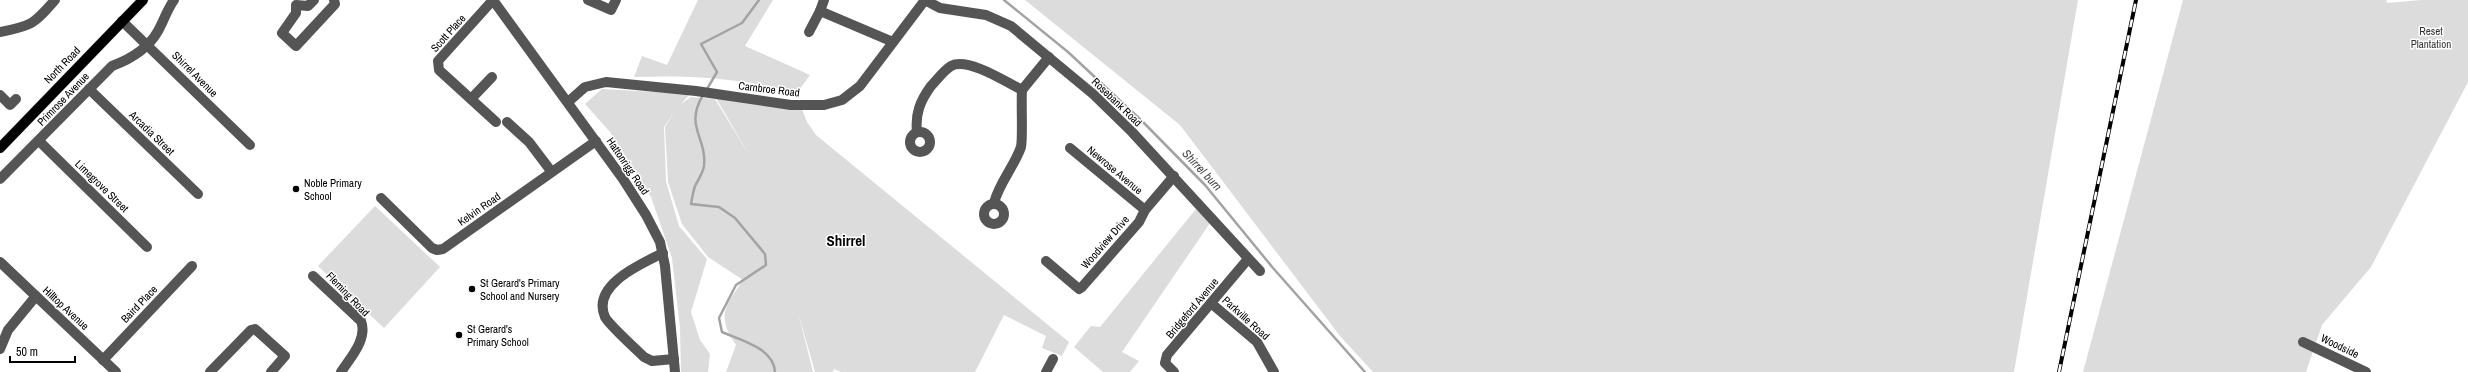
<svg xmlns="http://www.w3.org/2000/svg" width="2468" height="372" viewBox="0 0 2468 372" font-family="'Archivo Narrow',sans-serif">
	<rect width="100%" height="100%" fill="#fff"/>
	<!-- green -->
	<g fill="#dcdcdc">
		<path d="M698,0h75l-28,46 65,29 -13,18c-53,-15 -108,-18 -163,-16l8,-21 25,9z"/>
		<polygon points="1025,0 2078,0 2014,372 1373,372 1340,336 1180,125"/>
		<polygon points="2183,0 2386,0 2387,3 2421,0 2468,0 2468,82 2371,267 2322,325 2306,372 2083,372"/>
		<path d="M602,89l88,5 -9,10 10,-7 24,2 36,59 -35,-60 86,11 5,13 9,13 253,207 -7,14 -20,-8 4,-12 -42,-21 -29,57h-134l-7,-3 -1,3h-18l-17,-60 15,60h-87l10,-27c-20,-30 -11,-38 7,-65l-35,-23 -26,-33 -14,-42 -3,-55 10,-16 -11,16 2,54 13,45 28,33 -16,53 9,28 10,14 -2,18h-27l-1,-44 -8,-70 -21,-61 -41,-65 -25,-28z"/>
		<polygon points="375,206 440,267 384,328 318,266"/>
		<polygon points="1196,209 1210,223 1122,352 1139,361 1130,372 1103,372 1074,347 1091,326 1100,327"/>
	</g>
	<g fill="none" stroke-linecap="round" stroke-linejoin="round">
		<!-- stream -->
		<g stroke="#a3a3a3" stroke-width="2.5">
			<polyline points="1004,0 1068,52 1143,122 1205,185 1273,268 1365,372"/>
			<polyline points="707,89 717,72 701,44 742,23 759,0"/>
			<path d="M703,95c-19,32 4,42 1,71 -1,7 -6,14 -9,20 -2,6 -3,13 -4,18l28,3 16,11 30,36 1,11 -30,20 -17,33 3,14c18,8 52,16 53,40"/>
		</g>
		<defs>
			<polyline id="major" points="0,148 143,0"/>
		</defs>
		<!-- major casing -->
		<use href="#major" stroke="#dbdbdb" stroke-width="11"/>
		<!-- minor -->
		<g stroke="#555" stroke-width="10">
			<polyline points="314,0 308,6 296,5 296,13 282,33 296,46 335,4 334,0"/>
			<polyline points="493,0 623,179 646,215 660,242 665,266 675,372"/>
			<polyline points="493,0 438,61 439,70 496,122"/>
			<polyline points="588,0 611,10 616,0"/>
			<polyline points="925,0 940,8 986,15 1011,26 1093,94 1132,132 1260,271"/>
			<polyline points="820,11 824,0"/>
			<polyline points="122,21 250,145"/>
			<path d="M0,32c32,-6 34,-8 55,-32"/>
			<polyline points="809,32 820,11 893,42"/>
			<polyline points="89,89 198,194"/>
			<polyline points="0,95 10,105 16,99"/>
			<polyline points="471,99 492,77"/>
			<polyline points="568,102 585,87 606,82 696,91 791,105 824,105 842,100 860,86 925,0"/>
			<polyline points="507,122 529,142 551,171"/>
			<circle cx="920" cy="142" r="10"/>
			<path d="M917,132c-2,-18 3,-31 14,-46 6,-6 12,-15 20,-20 17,-9 55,16 71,24l27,-33"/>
			<polyline points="39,141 147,247"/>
			<polyline points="1070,148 1145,210"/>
			<path d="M0,179l112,-113c19,-7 36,-17 46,-35 6,-11 9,-21 16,-31"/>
			<polyline points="381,198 432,248 437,250 443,249 596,141"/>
			<path d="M994,203c5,-20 20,-36 27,-56 2,-10 0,-44 1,-57"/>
			<circle cx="994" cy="214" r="10"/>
			<path d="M663,253c-22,11 -72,32 -58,64 4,8 32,33 39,40l8,4 22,-2"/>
			<polyline points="1046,261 1079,289 1082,287 1139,222 1145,210 1174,176"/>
			<polyline points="0,262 116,372"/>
			<path d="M313,276l48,45c7,18 -11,37 -20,51"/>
			<polyline points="1212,304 1257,342 1274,372"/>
			<polyline points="2303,342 2366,372"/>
			<polyline points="0,349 8,330 36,296"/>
			<polyline points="103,360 192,266"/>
			<polyline points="210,372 251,330 255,329 285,356 271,372"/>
			<polyline points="1046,372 1053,359"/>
			<polyline points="1174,372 1165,363 1167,355 1248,259"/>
		</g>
		<!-- major -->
		<use href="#major" stroke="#000" stroke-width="10"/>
		<defs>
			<polyline id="rail" points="2059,372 2136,0"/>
		</defs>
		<!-- rail casing -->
		<use href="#rail" stroke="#000" stroke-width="4"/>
		<!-- rail -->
		<use href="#rail" stroke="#fff" stroke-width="2.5" stroke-dasharray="8" stroke-linecap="butt"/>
	</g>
	<!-- markers -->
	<g fill="#000" stroke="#fff" stroke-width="1.5">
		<circle cx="296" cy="189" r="4"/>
		<circle cx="472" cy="289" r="4"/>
		<circle cx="459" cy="335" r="4"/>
	</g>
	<g text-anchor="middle" stroke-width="3" stroke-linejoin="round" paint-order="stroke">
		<!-- park labels -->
		<g font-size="11" fill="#333" stroke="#fff">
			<text x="2431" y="35">Reset<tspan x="2431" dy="13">Plantation</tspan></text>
		</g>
		<!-- street labels -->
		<g font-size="11" fill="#000" stroke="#fff">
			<text transform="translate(448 33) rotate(-48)" y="4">Scott Place</text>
			<text transform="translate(62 65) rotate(-46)" y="4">North Road</text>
			<text transform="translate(195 74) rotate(45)" y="4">Shirrel Avenue</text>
			<text transform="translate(769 89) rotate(7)" y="4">Carnbroe Road</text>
			<text transform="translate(63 99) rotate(-46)" y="4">Primrose Avenue</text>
			<text transform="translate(1117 102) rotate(44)" y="4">Rosebank Road</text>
			<text transform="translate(152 133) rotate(44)" y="4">Arcadia Street</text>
			<text transform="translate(628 166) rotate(56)" y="4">Hattonrigg Road</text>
			<text transform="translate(1115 170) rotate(40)" y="4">Newrose Avenue</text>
			<text transform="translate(102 186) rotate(44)" y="4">Limegrove Street</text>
			<text transform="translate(479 209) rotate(-35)" y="4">Kelvin Road</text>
			<text transform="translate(1105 242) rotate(-49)" y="4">Woodview Drive</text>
			<text transform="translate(348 294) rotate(46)" y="4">Fleming Road</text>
			<text transform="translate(139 304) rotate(-46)" y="4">Baird Place</text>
			<text transform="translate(66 308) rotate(43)" y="4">Hilltop Avenue</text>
			<text transform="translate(1192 308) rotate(-50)" y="4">Bridgeford Avenue</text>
			<text transform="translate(1246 318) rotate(42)" y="4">Parkville Road</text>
			<text transform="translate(2340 346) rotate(26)" y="4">Woodside</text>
		</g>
		<!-- poi labels -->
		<g font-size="11" fill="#000" stroke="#fff" text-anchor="start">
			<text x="304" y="187">Noble Primary<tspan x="304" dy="13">School</tspan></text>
			<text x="480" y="287">St Gerard's Primary<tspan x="480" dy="13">School and Nursery</tspan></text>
			<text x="467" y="333">St Gerard's<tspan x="467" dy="13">Primary School</tspan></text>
		</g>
		<!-- water labels -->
		<g font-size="12" font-style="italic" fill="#444" stroke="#fff">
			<text transform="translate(1202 170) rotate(47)" y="4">Shirrel burn</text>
		</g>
		<!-- district labels -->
		<g font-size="15" font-weight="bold" fill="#000" stroke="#fff">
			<text x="846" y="246">Shirrel</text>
		</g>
	</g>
	<!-- scale -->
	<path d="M10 356v6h65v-6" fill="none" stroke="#000000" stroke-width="2"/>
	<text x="16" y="356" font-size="12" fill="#000000" stroke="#ffffff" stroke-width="3" paint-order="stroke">50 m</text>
</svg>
